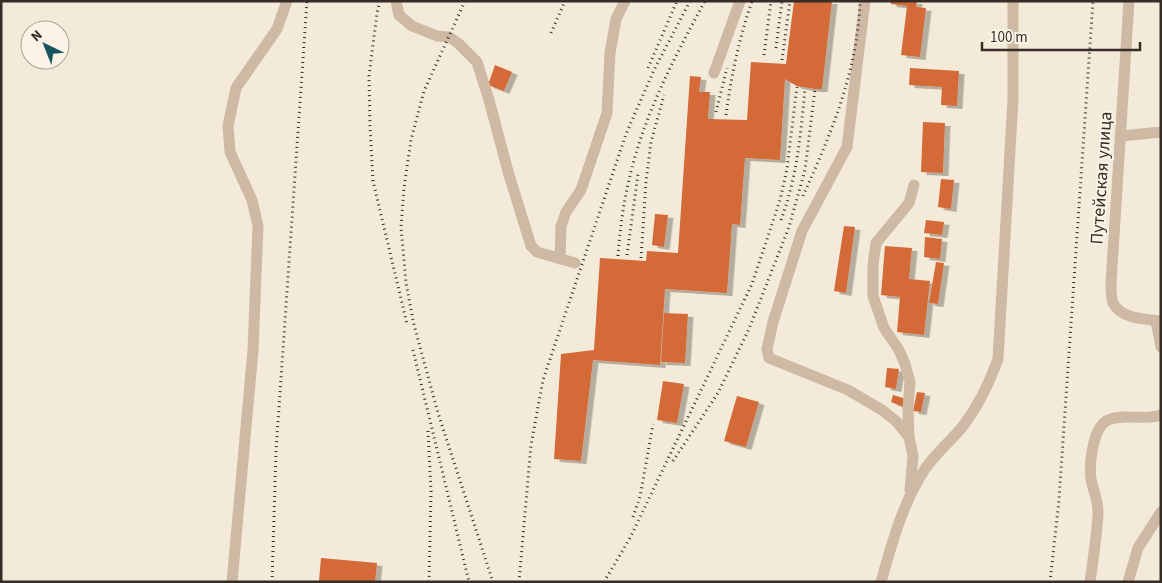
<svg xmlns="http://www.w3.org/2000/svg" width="1162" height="583" viewBox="0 0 1162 583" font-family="'Source Sans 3',sans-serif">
	<defs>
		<filter id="shadow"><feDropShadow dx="5.5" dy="3" stdDeviation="0" flood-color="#0004"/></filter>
	</defs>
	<rect width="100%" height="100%" fill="#f4ead9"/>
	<!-- building -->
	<g fill="#d36a38" filter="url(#shadow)">
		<polygon points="794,1 832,1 822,89 815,89 797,86 785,79 780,160 745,158 740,225 732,224 727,293 665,289 660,365 593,360 581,461 554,459 561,354 594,350 600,258 646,261 647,251 678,253 690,76 701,77 699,92 710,92 708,119 747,120 751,62 786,64"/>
		<polygon points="891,1 917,1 916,7 926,8 920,57 901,55 907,6 891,4"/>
		<polygon points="495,65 512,72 504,91 488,85"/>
		<polygon points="910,68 959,71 957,106 941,105 942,87 909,85"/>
		<polygon points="923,122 945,123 943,173 921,172"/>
		<polygon points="941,179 954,180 951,209 938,207"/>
		<polygon points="655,214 668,215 664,247 652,245"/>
		<polygon points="926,220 944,222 942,235 924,233"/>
		<polygon points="844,226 855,227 846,293 834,291"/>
		<polygon points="925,237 942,239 940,259 924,257"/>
		<polygon points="885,246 912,248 909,279 930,281 924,335 897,332 900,297 881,295"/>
		<polygon points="936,262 944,263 938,304 929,303"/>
		<polygon points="664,313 688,314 685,363 661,362"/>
		<polygon points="887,368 899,369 896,389 885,387"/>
		<polygon points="663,381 684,384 677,423 657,420"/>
		<polygon points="917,392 925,393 921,412 913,411"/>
		<polygon points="893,395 906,399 904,407 891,402"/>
		<polygon points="737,396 759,402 746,447 724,441"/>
		<polygon points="321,558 377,563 375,582 319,581"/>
	</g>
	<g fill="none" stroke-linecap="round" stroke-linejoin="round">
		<!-- minor -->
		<g stroke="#cebaa4" stroke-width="11">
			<polyline points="396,1 399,15 412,26 437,36 449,37 458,43 477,62 489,100 509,175 531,246 537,252 575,263"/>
			<polyline points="865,1 847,147 802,231 773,322 767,349 769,358 848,390 882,410 897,422 909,437 913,456 910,490"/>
			<path d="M1129,1l-18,282c0,6 0,15 2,20 8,16 33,16 48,18"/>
			<polyline points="714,73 740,1"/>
			<polyline points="1121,136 1161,132"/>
			<polyline points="560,259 561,226 566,212 581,190 607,113 610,53 616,19 625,1"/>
			<polyline points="1156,321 1161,347"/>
			<polyline points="909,437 908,409 910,382 905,364 899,350 884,328 873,296 873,265 876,243 909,203 914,185"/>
			<polyline points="232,582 253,350 258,226 252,200 230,152 228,126 236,88 277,29 287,1"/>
			<path d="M881,582c11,-39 22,-80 44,-113 11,-16 26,-28 38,-43 16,-21 26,-42 35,-67l15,-260v-98"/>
			<path d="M1090,582c3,-22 7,-47 8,-69 0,-14 -3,-17 -6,-29 -4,-15 0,-57 16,-64 17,-7 36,1 53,-5"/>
			<polyline points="1128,582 1138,548 1161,512"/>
		</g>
		<!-- rail -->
		<g stroke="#382d26" stroke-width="3" stroke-dasharray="1 4" stroke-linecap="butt">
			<polyline points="380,1 377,13 369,76 370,126 373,181 407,324"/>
			<polyline points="465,1 424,91 411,140 404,188 401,227 406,283 414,325 438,413 493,582"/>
			<polyline points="551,33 565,1"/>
			<polyline points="776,48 782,1"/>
			<polyline points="764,55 771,1"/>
			<polyline points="782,60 790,1"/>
			<polyline points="648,68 677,1"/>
			<polyline points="716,112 727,68"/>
			<path d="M726,115c5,-39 13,-76 26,-114"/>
			<path d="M803,196c28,-62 55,-126 57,-195"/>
			<path d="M781,220c16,-43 20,-87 24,-132"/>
			<polyline points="627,255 638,174"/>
			<path d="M618,256c2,-26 5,-51 11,-76 14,-63 45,-122 76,-179"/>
			<polyline points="641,258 646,182 651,142 664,95"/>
			<polyline points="413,350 469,582"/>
			<polyline points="428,431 431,491 429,582"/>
			<polyline points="673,461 718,393 749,329 789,227 805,170 815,89"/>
			<polyline points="633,517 640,497 653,424"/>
			<polyline points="272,582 276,451 307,1"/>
			<polyline points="519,582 531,445 543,380 626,134 654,70 690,1"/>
			<polyline points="604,582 630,538 752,284 780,200 787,169 797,86"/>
			<polyline points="1050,582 1059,500 1093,1"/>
		</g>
	</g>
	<g text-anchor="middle" stroke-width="4" stroke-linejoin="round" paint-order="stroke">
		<!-- street labels -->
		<g font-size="18" fill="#382d26" stroke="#fbf3e6">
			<text transform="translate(1101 178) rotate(-86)" y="6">Путейская улица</text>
		</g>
	</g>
	<!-- border -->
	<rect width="1162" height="583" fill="none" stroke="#382d26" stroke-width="5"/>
	<!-- north arrow -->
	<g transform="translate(45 45) rotate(317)"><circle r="24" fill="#fbf3e6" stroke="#ada499"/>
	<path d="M0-4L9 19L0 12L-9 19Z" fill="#17545e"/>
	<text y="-8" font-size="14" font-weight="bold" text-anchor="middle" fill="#382d26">N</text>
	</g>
	<!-- scale -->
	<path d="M982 42v8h158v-8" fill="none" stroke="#382d26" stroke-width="2.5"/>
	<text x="990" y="42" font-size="15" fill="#382d26" stroke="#fbf3e6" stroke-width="4" paint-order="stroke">100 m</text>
</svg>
